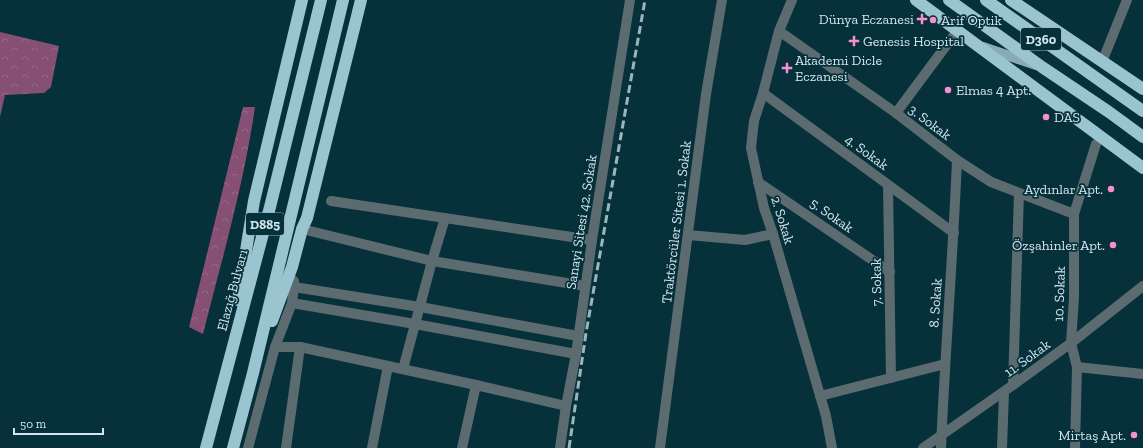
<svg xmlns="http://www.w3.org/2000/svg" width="1143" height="448" viewBox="0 0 1143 448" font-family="'Zilla Slab',serif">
	<defs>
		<pattern id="forest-crowns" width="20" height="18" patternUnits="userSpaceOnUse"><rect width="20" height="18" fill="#864f74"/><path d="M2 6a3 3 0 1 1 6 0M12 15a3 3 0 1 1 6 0" fill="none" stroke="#966888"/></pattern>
	</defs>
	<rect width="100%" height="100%" fill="#06303a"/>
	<!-- forest -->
	<g fill="url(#forest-crowns)">
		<polygon points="0,32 59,46 51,87 44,93 5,95 0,117"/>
		<path d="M243,107h12c-11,77 -33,152 -52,227l-14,-7z"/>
	</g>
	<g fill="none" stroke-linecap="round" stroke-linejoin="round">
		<!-- minor -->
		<g stroke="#5b6b70" stroke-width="10">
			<polyline points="792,0 779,31 763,93 754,121 751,148 764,208 773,234 826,416 832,448"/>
			<polyline points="779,31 896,113 957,160 991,182 1074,214"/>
			<polyline points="1102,62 1127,0"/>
			<polyline points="763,93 954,233"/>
			<polyline points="896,113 957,31"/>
			<polyline points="758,182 890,272"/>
			<polyline points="888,185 891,378"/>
			<polyline points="331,201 592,240"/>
			<polyline points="302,229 432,261 585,286"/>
			<polyline points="688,235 745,240 773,234"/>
			<polyline points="294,287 420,307 578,336"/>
			<polyline points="292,303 415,324 576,354"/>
			<polyline points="275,347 300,347 476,385 566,406"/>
			<polyline points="1077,367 1143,374"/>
			<polyline points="403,369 432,261 445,218"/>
			<polyline points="1013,385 1019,193"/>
			<polyline points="820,396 945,364"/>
			<polyline points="248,448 275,347 292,303 294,287 294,281"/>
			<polyline points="286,448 300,347"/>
			<polyline points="372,448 388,366"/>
			<polyline points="462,448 476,385"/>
			<polyline points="560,448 566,406 576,354 592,240 630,0"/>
			<polyline points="660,448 706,94 722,0"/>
			<polyline points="923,448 1013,385 1071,343 1143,286"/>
			<path d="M941,448c4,-96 12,-192 16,-288"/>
			<polyline points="1002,448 1004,392"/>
			<polyline points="1075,448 1077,367 1071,343 1074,297 1074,214 1096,144"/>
		</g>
		<!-- major -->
		<polyline stroke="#89abb6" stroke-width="10" points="983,47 1036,65"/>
		<!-- highway -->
		<g stroke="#9bc4d1" stroke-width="12">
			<polyline points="916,0 1143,168"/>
			<polyline points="949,0 1042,67 1109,112 1143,137"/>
			<polyline points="986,0 1143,111"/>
			<polyline points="1011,0 1143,89"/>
			<polyline points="238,300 254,201 302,0"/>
			<polyline points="272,321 292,267 302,229 307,218 361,0"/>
			<polyline points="206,448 270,207 321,0"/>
			<polyline points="233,448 253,373 343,0"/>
		</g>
		<!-- rail -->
		<polyline stroke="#9cb6bd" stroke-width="3" stroke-dasharray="8 4" stroke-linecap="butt" points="569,448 586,333 645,0"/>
	</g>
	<!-- markers -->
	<g fill="#f491d4" stroke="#06303a" stroke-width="1.5">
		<path d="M920 13h4v4h4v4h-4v4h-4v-4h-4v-4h4z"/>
		<circle cx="933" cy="20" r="4"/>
		<path d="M852 35h4v4h4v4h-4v4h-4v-4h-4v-4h4z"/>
		<path d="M785 62h4v4h4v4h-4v4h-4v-4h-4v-4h4z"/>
		<circle cx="948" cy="90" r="4"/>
		<circle cx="1046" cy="117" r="4"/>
		<circle cx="1111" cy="189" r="4"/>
		<circle cx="1113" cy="245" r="4"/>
		<circle cx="1134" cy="435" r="4"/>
	</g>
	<g text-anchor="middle" stroke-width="3.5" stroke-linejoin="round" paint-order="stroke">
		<!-- shield labels -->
		<g fill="#06303a" stroke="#95afb7" stroke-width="1">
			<rect x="1021" y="28" width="40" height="22" rx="3"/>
			<rect x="246" y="213" width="38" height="22" rx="3"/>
		</g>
		<g font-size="13" font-weight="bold" fill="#d2e6ed">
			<text x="1041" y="44">D360</text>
			<text x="265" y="229">D885</text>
		</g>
		<!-- poi labels -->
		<g font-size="14" fill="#d2e6ed" stroke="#06303a" text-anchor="start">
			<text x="914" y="24" text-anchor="end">Dünya Eczanesi</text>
			<text x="941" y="25">Arif Optik</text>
			<text x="863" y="46">Genesis Hospital</text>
			<text x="795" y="65">Akademi Dicle<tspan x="795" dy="16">Eczanesi</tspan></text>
			<text x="956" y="95">Elmas 4 Apt.</text>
			<text x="1054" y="122">DAS</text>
			<text x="1103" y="194" text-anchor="end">Aydınlar Apt.</text>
			<text x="1105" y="250" text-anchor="end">Özşahinler Apt.</text>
			<text x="1126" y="440" text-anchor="end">Mirtaş Apt.</text>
		</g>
		<!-- street labels -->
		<g font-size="14" fill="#d2e6ed" stroke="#06303a">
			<text transform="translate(930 122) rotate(37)" y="5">3. Sokak</text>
			<text transform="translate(867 152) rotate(36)" y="5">4. Sokak</text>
			<text transform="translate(832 215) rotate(35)" y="5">5. Sokak</text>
			<text transform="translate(783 220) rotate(73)" y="5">2. Sokak</text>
			<text transform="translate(581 222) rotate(-81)" y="5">Sanayi Sitesi 42. Sokak</text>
			<text transform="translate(676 222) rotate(-83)" y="5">Traktörcüler Sitesi 1. Sokak</text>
			<text transform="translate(876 282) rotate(-91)" y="5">7. Sokak</text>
			<text transform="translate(232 290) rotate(-75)" y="5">Elazığ Bulvarı</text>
			<text transform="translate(1059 294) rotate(-88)" y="5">10. Sokak</text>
			<text transform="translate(935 303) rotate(-86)" y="5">8. Sokak</text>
			<text transform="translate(1027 358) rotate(-36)" y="5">11. Sokak</text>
		</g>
	</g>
	<!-- scale -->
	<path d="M14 428v6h89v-6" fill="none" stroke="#d2e6ed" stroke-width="2"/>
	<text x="20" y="428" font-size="12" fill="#d2e6ed" stroke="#06303a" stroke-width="3" paint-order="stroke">50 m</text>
</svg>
